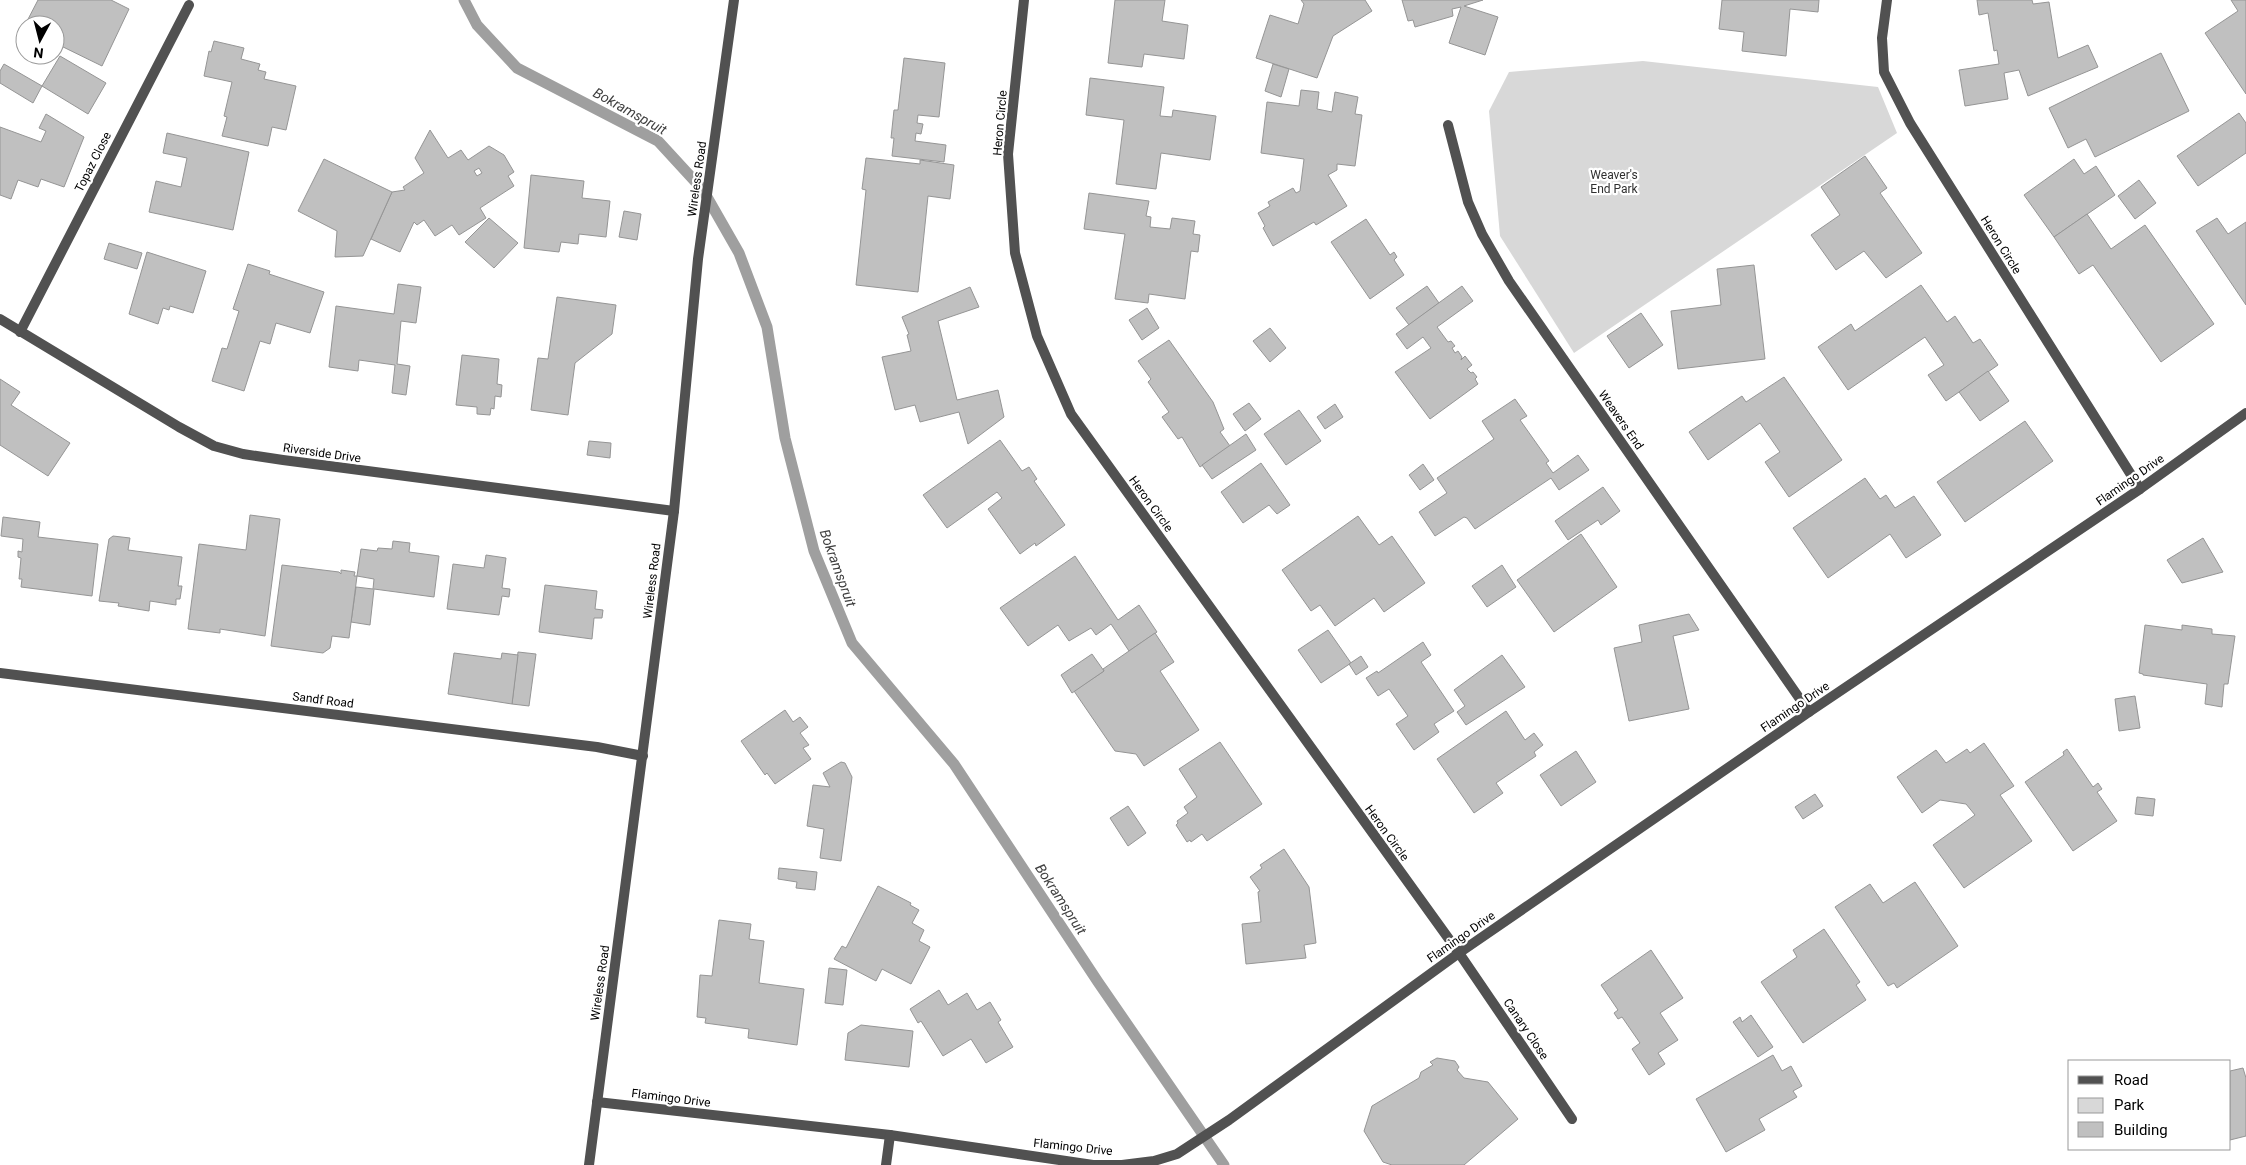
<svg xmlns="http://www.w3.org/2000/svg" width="2246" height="1165" viewBox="0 0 2246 1165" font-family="Roboto,sans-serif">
	<rect width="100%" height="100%" fill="#fff"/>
	<!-- green -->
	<polygon fill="#d8d8d8" points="1643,61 1878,87 1897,133 1574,353 1500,236 1489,111 1509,72"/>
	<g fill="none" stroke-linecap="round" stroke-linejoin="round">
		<!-- stream -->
		<polyline stroke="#9f9f9f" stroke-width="11" points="464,0 477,25 517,68 658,141 703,190 739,253 767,327 785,438 814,551 852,643 954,764 1098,982 1224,1165"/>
	</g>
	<!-- building -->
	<g fill="#c0c0c0" stroke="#959595" fill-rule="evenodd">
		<polygon points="38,0 111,0 129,9 102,66 55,43 55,25 25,25"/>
		<polygon points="1115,0 1165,0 1162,21 1188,25 1184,59 1144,54 1142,67 1108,63"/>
		<polygon points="1301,0 1365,0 1372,11 1333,36 1317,78 1256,58 1270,15 1298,24 1304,4"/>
		<polygon points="1402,0 1483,0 1464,6 1498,17 1485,55 1449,43 1461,7 1452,9 1453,16 1415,27 1413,20 1408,21"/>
		<polygon points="1722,0 1819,0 1818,12 1790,9 1786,56 1742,51 1744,32 1719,29"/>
		<polygon points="1977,0 2032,0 2033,4 2049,2 2058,58 2088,45 2098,67 2028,96 2019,70 2004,73 2008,99 1965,106 1959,70 1999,64 1997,50 1994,51 1988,13 1979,15"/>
		<polygon points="2231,0 2246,0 2246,94 2205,33 2238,11"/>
		<polygon points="214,41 244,48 241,59 260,64 258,70 266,72 264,79 296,86 286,130 272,127 268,146 222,136 227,117 224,116 232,82 204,76 209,51 211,52"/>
		<polygon points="2161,53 2189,111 2095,157 2086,139 2068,148 2049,108"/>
		<polygon points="60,56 106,83 88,114 42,86"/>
		<polygon points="904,58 945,63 939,117 918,115 917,123 923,124 921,134 916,133 915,141 946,145 944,162 892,156 894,138 891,138 894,110 898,110"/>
		<polygon points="4,64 42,86 33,103 0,83 0,71"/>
		<polygon points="1273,64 1289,69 1281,97 1265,91"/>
		<polygon points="1090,78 1164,87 1160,116 1172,117 1173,110 1216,116 1210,160 1161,153 1156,189 1116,184 1124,120 1086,115"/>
		<polygon points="1301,90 1319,92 1317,109 1332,112 1335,92 1358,97 1355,114 1362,115 1355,166 1337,164 1337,170 1328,175 1347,206 1316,225 1314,222 1273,246 1263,228 1265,226 1258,213 1270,206 1268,202 1293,188 1296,193 1300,191 1304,159 1261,153 1267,102 1299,106"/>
		<polygon points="2239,113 2246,123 2246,153 2198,186 2177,156"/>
		<polygon points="46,114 84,137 64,187 41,179 38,187 18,180 11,199 0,195 0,127 41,142 46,131 39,128"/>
		<path d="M430,130l18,28 13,-8 7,10 21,-14 15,9 10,17 -6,4 6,10 -34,22 6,10 -27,17 -7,-10 -17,11 -11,-16 -7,5 -3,-3 -14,30 -29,-13 21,-47 13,-2 -2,-3 21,-14 -9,-15zM479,168l3,5 -5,3 -3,-5z"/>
		<polygon points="167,133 249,152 233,230 149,212 156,181 181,187 187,158 163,153"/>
		<polygon points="1865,156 1887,188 1880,193 1922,253 1886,278 1864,251 1836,270 1811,235 1840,215 1821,187"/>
		<polygon points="866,158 920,164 920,160 954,165 950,199 928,196 918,292 856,285 866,190 862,189"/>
		<polygon points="324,159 392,192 363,256 335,257 337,231 298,211"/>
		<polygon points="2074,159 2084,174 2096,166 2115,195 2054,237 2024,195"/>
		<polygon points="531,175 584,181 582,198 610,201 606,237 579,234 578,244 561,242 559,252 524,248"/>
		<polygon points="2139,180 2156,203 2135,219 2118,196"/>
		<polygon points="1089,193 1149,201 1146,216 1151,217 1150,227 1170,229 1172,218 1195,221 1193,234 1200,235 1198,252 1191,251 1185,299 1149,294 1148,303 1115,299 1125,234 1084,229"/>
		<polygon points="624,211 641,214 637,240 619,237"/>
		<polygon points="2087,214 2111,249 2145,225 2214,324 2161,362 2093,265 2079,274 2054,237"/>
		<polygon points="489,218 518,243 494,268 465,242"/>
		<polygon points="2217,218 2228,234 2246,222 2246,305 2196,231"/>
		<polygon points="1366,219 1390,255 1394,252 1397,257 1394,260 1404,275 1370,299 1331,242"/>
		<polygon points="109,243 142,253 137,269 104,259"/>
		<polygon points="147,252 206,271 193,313 170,306 169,310 163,308 158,324 129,314"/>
		<polygon points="248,264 270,271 269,274 324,292 310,333 276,323 270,344 260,341 244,391 212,381 222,348 227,349 239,311 233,309"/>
		<polygon points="1754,265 1765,359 1678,369 1671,311 1721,305 1717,269"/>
		<polygon points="398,284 421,287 416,323 401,321 397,364 410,366 406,395 392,393 395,365 359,360 358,371 329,367 336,306 394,314"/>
		<polygon points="1921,285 1947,322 1955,316 1973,343 1980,339 1998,365 1946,401 1928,375 1944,365 1925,337 1848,390 1818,347 1851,324 1855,331"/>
		<polygon points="1427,286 1439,303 1409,325 1396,308"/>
		<polygon points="1462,286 1473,301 1437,327 1448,342 1451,341 1455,346 1452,348 1455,353 1458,351 1462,357 1461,360 1465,356 1472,365 1467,369 1471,373 1473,372 1477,377 1475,379 1478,384 1430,419 1395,372 1431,348 1423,337 1407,349 1396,334"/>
		<polygon points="970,287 979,307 938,321 957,400 998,390 1004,417 968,444 959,412 920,422 915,405 895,410 882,357 911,351 907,335 909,334 902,317"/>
		<polygon points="557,297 616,305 612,334 575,363 568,415 531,410 538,358 548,359"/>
		<polygon points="1147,308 1159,328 1142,340 1129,320"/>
		<polygon points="1641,313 1663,345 1629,368 1607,336"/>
		<polygon points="1270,328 1286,348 1270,362 1253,341"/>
		<polygon points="1169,340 1213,402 1224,429 1220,432 1230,446 1200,467 1182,437 1178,439 1162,417 1169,412 1148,382 1151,379 1138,361"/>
		<polygon points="462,355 499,359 497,384 502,385 501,397 495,396 494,409 491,408 490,415 477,414 477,407 456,405"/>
		<polygon points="1988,371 2009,401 1980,421 1959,392"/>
		<polygon points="1784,377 1842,460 1789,497 1765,462 1780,452 1760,423 1708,460 1689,432 1742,396 1746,402"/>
		<polygon points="0,379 20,392 11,405 70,443 48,476 0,445"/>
		<polygon points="1515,399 1527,416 1520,420 1549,461 1546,463 1553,473 1578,455 1589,470 1559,490 1551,478 1475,529 1467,518 1464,517 1435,536 1419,512 1447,493 1437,478 1494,439 1482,421"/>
		<polygon points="1249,403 1261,419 1245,431 1233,414"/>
		<polygon points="1335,404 1343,417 1325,429 1317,417"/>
		<polygon points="1299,410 1321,441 1286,465 1264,434"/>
		<polygon points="2025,421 2053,461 1965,522 1937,482"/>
		<polygon points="1246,434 1256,450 1212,479 1202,465"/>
		<polygon points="1000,440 1022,471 1029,467 1037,479 1034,481 1065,525 1036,546 1035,543 1020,554 988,509 1002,498 997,492 947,528 923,495"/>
		<polygon points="589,441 611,443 610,458 587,455"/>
		<polygon points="1261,463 1290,505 1277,514 1269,505 1243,523 1221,492"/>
		<polygon points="1423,464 1434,480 1420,490 1409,475"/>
		<polygon points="1865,478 1880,499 1886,495 1895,508 1914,496 1941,535 1906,558 1890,534 1828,578 1793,528"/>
		<polygon points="1603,487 1620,511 1601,525 1598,520 1568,540 1555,521"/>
		<polygon points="250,515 280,519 265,636 220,629 220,633 188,629 199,544 246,550"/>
		<polygon points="1358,516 1379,545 1392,536 1425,583 1384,612 1374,598 1335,626 1320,605 1311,611 1282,570"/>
		<polygon points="3,517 40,522 38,537 98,544 92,596 21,587 22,579 19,579 21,558 18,557 18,551 22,552 23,539 1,536"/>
		<polygon points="1581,534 1617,587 1554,632 1517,580"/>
		<polygon points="113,536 130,538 128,550 182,557 178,586 182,586 180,599 176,599 176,605 150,601 149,611 118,606 119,603 99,601 109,539"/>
		<polygon points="2203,538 2223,572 2182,583 2167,560"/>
		<polygon points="393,541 410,543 409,552 439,556 434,597 374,589 370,625 351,622 356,587 373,589 374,579 357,576 361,549 377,551 378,548 392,549"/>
		<polygon points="486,555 506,558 502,588 510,589 509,597 502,596 499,615 447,609 453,564 484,568"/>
		<polygon points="1075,556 1118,620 1139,605 1157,632 1129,651 1111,624 1096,635 1091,628 1069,641 1058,625 1028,646 1000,608"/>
		<polygon points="282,565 339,572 341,574 341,570 355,572 354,576 357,576 349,638 332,636 330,648 323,653 271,646"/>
		<polygon points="1502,565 1516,587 1487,607 1472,586"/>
		<polygon points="545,585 597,591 595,609 603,610 602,618 594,618 592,639 539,632"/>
		<polygon points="1689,614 1699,630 1673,636 1689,709 1629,721 1614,648 1642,642 1639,625"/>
		<polygon points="2145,625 2182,630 2182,625 2212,629 2212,634 2235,636 2228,684 2224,684 2222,707 2205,704 2207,684 2143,675 2143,674 2139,673"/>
		<polygon points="1328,630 1351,663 1321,683 1298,650"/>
		<polygon points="1155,633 1174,662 1160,671 1199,730 1144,766 1136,754 1115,751 1074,691 1104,671 1103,669"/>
		<polygon points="1423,642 1431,655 1421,662 1454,711 1434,724 1439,732 1414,750 1396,724 1408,716 1389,689 1378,696 1366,678 1377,671 1378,673"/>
		<polygon points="518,652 536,654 529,706 512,704"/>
		<polygon points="454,653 501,659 502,653 518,655 512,704 448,694"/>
		<polygon points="1092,654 1104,671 1072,693 1061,675"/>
		<polygon points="1502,655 1525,687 1466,725 1457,712 1465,706 1454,690"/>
		<polygon points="1361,656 1368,667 1356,675 1349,664"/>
		<polygon points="2135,696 2140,728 2119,731 2115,699"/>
		<polygon points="785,710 793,722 800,717 808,727 800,733 809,745 803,748 811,759 775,784 767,773 765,775 741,741"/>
		<polygon points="1506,711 1525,740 1534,733 1543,745 1534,752 1536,756 1496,783 1503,793 1474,813 1437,759"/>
		<polygon points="1220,742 1262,804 1207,841 1202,834 1191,842 1190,840 1187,842 1176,825 1178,823 1177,821 1188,813 1184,807 1197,797 1179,769"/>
		<polygon points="1984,743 2014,786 2000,795 2032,841 1964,888 1933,845 1975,815 1966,804 1940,800 1922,813 1897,777 1936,750 1946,763 1967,749 1970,753"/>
		<polygon points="2067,749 2093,787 2098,783 2102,789 2097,792 2117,821 2073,851 2025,782 2064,755 2063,752"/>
		<polygon points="1576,751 1596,782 1561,806 1540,775"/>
		<polygon points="841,762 845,763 852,777 841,861 820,858 824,829 807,826 813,785 830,787 823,773"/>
		<polygon points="1815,794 1823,806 1803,819 1795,807"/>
		<polygon points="2137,797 2155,799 2153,816 2135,814"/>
		<polygon points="1128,806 1146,833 1128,846 1110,818"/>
		<polygon points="1284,849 1309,887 1316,943 1304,945 1306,958 1246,964 1242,924 1261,922 1258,892 1260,891 1250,877 1262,868 1260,865"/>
		<polygon points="779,868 817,872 815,890 796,888 797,882 778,879"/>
		<polygon points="1915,882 1958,946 1897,988 1894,983 1888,986 1835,907 1870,884 1883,903"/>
		<polygon points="878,886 911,903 910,905 919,910 912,923 924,930 919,941 930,947 911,984 882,969 876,981 834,959 842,946 846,948"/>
		<polygon points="719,920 751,924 749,939 764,941 759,983 804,989 797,1045 748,1038 749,1029 705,1023 706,1018 697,1017 700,975 712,976"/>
		<polygon points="1824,929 1860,982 1856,985 1866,1000 1803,1043 1761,982 1797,957 1793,950"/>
		<polygon points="1651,950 1683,998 1660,1013 1678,1040 1658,1053 1665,1064 1649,1075 1632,1049 1640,1043 1622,1017 1618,1019 1614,1013 1618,1010 1601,985"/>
		<polygon points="829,968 847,970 843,1005 825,1003"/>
		<polygon points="939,990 948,1005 967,993 977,1010 990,1002 1001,1020 998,1022 1013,1047 986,1063 971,1039 943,1056 921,1021 918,1023 910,1009"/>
		<polygon points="1751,1015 1773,1047 1758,1057 1733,1022 1740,1017 1742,1022"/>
		<polygon points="861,1025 913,1031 909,1067 845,1060 848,1033"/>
		<polygon points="1773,1055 1782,1071 1791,1066 1802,1086 1793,1091 1797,1097 1759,1119 1765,1130 1726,1152 1696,1099"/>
		<polygon points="1437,1058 1455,1061 1459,1067 1457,1070 1464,1078 1488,1082 1518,1119 1464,1165 1392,1165 1383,1162 1364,1131 1372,1106 1419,1078 1421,1072 1433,1065 1430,1062"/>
		<polygon points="2243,1068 2246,1078 2246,1136 2230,1140 2230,1071"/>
	</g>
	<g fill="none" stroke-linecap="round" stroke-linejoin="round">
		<!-- minor -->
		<g stroke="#515151" stroke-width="10">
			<polyline points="1024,0 1008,154 1015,253 1037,336 1071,414 1459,953 1572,1119"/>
			<polyline points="1887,0 1882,38 1884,72 1910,123 2140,489"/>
			<polyline points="1448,125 1468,202 1482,234 1509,281 1809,712"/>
			<polyline points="0,319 179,427 214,446 243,454 283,460 674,511"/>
			<polyline points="20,332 189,5"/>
			<polyline points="0,673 597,747 643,756"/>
			<polyline points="597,1102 890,1135 1093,1165 1122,1165 1154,1161 1177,1154 1229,1120 1459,953 1809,712 2140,489 2246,413"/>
			<polyline points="589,1165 674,511 698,259 734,0"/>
			<polyline points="886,1165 890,1135"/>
		</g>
	</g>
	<g text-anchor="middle" stroke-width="4.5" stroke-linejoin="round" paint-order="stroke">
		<!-- street labels -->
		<g font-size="12" fill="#000" stroke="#fff">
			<text transform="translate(1000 123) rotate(-85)" y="4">Heron Circle</text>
			<text transform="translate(93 162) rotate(-63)" y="4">Topaz Close</text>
			<text transform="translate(697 179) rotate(-82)" y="4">Wireless Road</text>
			<text transform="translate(2001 245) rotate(58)" y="4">Heron Circle</text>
			<text transform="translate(1621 420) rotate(55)" y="4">Weavers End</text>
			<text transform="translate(322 453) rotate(8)" y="4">Riverside Drive</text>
			<text transform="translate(2130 480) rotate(-35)" y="4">Flamingo Drive</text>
			<text transform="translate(1151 504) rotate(54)" y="4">Heron Circle</text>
			<text transform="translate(652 581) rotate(-83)" y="4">Wireless Road</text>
			<text transform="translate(323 700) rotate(7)" y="4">Sandf Road</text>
			<text transform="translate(1795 707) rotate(-34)" y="4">Flamingo Drive</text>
			<text transform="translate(1387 833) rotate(54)" y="4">Heron Circle</text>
			<text transform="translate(1461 937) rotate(-35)" y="4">Flamingo Drive</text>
			<text transform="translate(600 983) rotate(-82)" y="4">Wireless Road</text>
			<text transform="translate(1526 1029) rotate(56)" y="4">Canary Close</text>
			<text transform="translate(671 1098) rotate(7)" y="4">Flamingo Drive</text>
			<text transform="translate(1073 1147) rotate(6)" y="4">Flamingo Drive</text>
		</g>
		<!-- park labels -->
		<g font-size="12" fill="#2f2f2f" stroke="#fff">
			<text x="1614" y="179">Weaver's<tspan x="1614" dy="14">End Park</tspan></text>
		</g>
		<!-- water labels -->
		<g font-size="14" font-style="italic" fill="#404040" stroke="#fff">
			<text transform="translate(630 111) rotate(29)" y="5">Bokramspruit</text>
			<text transform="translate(838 568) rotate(70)" y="5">Bokramspruit</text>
			<text transform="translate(1061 899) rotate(57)" y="5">Bokramspruit</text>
		</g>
	</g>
	<!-- legend -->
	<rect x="2068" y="1060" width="162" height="90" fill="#ffffff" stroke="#999999"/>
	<rect x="2078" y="1076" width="25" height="8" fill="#515151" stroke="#999999"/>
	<text x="2114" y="1085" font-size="15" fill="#000000">Road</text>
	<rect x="2078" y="1098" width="25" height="15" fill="#d8d8d8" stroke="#999999"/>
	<text x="2114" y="1110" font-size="15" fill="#000000">Park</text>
	<rect x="2078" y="1122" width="25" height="15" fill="#c0c0c0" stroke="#999999"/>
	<text x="2114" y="1135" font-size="15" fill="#000000">Building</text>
	<!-- north arrow -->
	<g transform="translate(40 40) rotate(187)"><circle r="24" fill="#ffffff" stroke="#999999"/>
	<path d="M0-4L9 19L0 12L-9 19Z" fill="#000000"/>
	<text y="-8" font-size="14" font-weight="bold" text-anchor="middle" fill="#000000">N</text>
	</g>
</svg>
